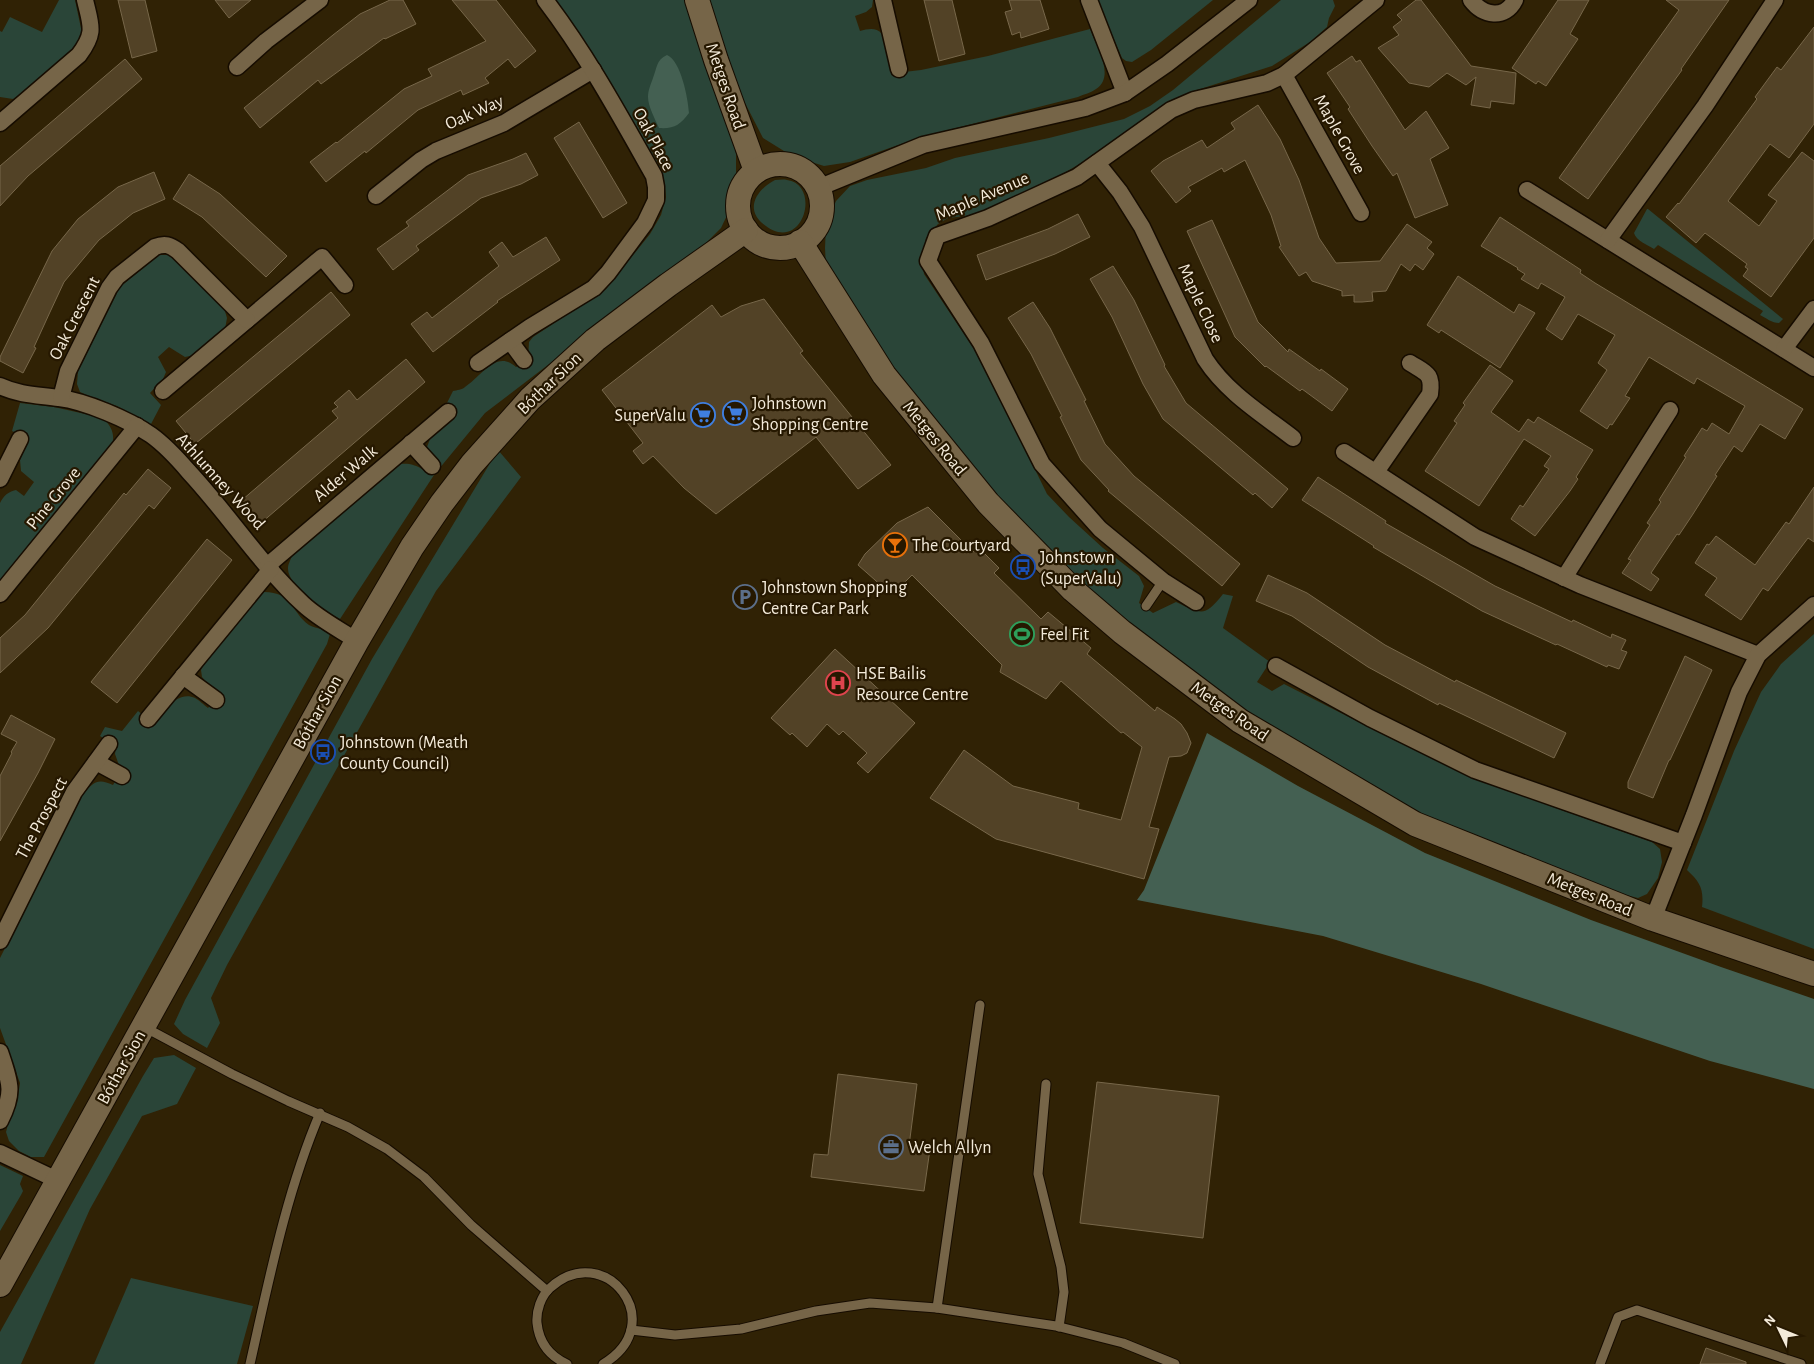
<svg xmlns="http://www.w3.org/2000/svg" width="1814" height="1364" viewBox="0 0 1814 1364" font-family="'Alegreya Sans',sans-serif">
	<rect width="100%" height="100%" fill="#302205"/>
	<!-- green -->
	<g fill="#2a4538">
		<polygon points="59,0 75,0 82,33 77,47 24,92 13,99 0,97 0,31 2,32 10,17 42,32"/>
		<path d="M556,0h129l14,45 32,83 5,26v27l-6,28 -9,19 -19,19 -217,166 -51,62 -94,144c-14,-7 -53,-33 -52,-51 0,-4 3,-9 4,-12l106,-92c11,-1 16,0 26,6l10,-11 -7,-12 3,-8 23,-23 -8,-9 8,-16c4,-1 9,-1 12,-4 16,-10 31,-38 51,-20l12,-7 1,-18 4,-5 73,-48 44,-55 11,-19 5,-18 -2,-17 -28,-54 -46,-77z"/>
		<path d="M706,0h167l-1,7 -6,5 -11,4 5,15c8,-2 16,-4 22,3l11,42 11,-4 17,-2 67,-14 102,-27c6,17 26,47 6,60 -5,4 -12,5 -18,8l-157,40 -71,25 -26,4 -32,-10 -29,-18 -18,-35 -24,-57z"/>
		<polygon points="1097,0 1213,0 1151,50 1132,62 1126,61 1122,58"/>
		<path d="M1281,0h52l2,6 -6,12 -2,9 -17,15 -38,24 -78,25 -24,11 -70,50 -41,24 -85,39 -26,3 -10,6 -12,14 -4,19 2,17 58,87 65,133 22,23 34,31 36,28 5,10 -5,17 14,10 23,-11c26,12 28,16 47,-8l10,2 -10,32 47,34 -13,20 15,9 12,-7 110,56 156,66 102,36 8,7 2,13 -4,16 -11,16 -9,4 -32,-8 -161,-62 -194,-109 -187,-148 -154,-174 -84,-130 -1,-19 1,-23 10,-24 14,-15 17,-6 59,-12 29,-10 94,-20 75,-19 26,-13 23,-16z"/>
		<path d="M775,180c4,0 8,-1 12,0 36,5 15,78 -25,43 -18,-16 -3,-35 13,-43z"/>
		<path d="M1647,209h1l135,110 -4,4c-7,0 -13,-5 -19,-8l3,-4 -105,-66 -4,4c-6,-4 -18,-8 -20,-16z"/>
		<polygon points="159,255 168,255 182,266 224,308 227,318 225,329 195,355 185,357 169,347 158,357 166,372 163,379 150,393 161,405 151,424 117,406 89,396 80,392 77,384 78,371 120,287"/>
		<path d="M20,403l34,4 49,11c9,9 12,16 9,28l-112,135v-78c4,-8 8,-11 16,-13l8,6 10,-14 -13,-11 -1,-11 9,-20 -17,-9z"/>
		<polygon points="498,450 521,477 436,591 227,965 211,998 220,1023 207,1048 183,1034 174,1024 185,1000 372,659"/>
		<path d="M264,592c29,0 27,20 45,33 7,4 15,3 21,9l-3,10 -283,513h-13l-12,-6 -10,-10 -3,-9 5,-19 6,-10 3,-20 -20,-55v-70l82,-162c10,-13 15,-19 31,-11l8,-14 -6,-17 1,-7 -16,-11 5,-9 17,4 16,-20 15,12c11,-11 24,-33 42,-25 4,2 9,7 13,10l10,-12 -16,-19 -1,-7c13,-24 43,-60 63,-78z"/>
		<path d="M1814,634v315l-112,-42c2,-18 -2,-25 -15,-37l47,-119 27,-59 20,-28z"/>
		<polygon points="174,1055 196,1068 177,1104 142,1116 90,1209 21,1364 0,1364 0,1332 143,1076 154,1058"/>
		<polygon points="0,1165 23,1176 20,1184 23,1191 21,1195 0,1231"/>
		<polygon points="131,1278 253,1306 237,1364 94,1364"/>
	</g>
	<!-- forest -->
	<g fill="#446052">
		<path d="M667,55c14,6 21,43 22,58 -9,12 -15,16 -30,15 -4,-9 -11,-22 -11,-31 0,-7 3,-13 5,-19 4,-10 3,-18 14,-23z"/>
		<polygon points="1207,733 1298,786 1425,853 1591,920 1721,967 1814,999 1814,1089 1710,1061 1481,984 1323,936 1137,900 1144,890"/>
	</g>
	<!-- building -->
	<g fill="#524226" stroke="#77674a">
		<polygon points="118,0 145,0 157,51 132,58"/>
		<polygon points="215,0 251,0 229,18"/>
		<polygon points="390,0 403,0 416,24 385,39 384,38 321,84 318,80 260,128 244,108 333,35 360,14"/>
		<polygon points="452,0 496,0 536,51 515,68 508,59 485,78 489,83 463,95 461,90 418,110 366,153 365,151 326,182 310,162 336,142 337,143 404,89 432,76 428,69 486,41"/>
		<polygon points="924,0 952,0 965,54 939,61"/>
		<polygon points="1009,0 1040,0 1049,29 1021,38 1020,32 1012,35 1005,12 1012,10"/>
		<polygon points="1416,0 1421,0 1471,66 1516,73 1514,104 1491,101 1490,108 1471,105 1476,77 1466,85 1447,73 1429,87 1409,83 1378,48 1399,35 1393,27 1402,20 1397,15"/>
		<polygon points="1558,0 1589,0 1570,34 1578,39 1546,86 1538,81 1536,84 1512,68"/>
		<polygon points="1666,0 1729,0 1681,69 1682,70 1588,199 1559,178 1679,10"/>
		<polygon points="1814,27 1814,124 1789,158 1770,144 1728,201 1759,226 1777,201 1768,195 1802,152 1814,161 1814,238 1771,297 1743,276 1748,269 1745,267 1747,264 1705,233 1696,243 1666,217 1678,203 1679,204 1707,167 1757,99 1755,97 1777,67 1781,70"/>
		<polygon points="1352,56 1356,62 1360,60 1405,130 1426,111 1449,148 1430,159 1448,205 1415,218 1397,173 1393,176 1372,146 1348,109 1350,107 1327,73"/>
		<polygon points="125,59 142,79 28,176 0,206 0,166"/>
		<polygon points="1258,105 1280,139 1299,180 1319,238 1336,263 1380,261 1407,224 1432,242 1427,248 1434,254 1423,270 1415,264 1410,271 1401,264 1386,291 1372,292 1373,301 1362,302 1354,302 1354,295 1342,296 1342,291 1312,281 1306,272 1299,276 1279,247 1281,246 1271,215 1245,160 1224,172 1222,168 1188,187 1191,191 1176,203 1151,171 1163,161 1202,140 1207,148 1235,129 1231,123"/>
		<polygon points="579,122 627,203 603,218 554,138"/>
		<polygon points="526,153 538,175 521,184 481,198 416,246 419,250 393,270 377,249 409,226 406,222 468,175 513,159"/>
		<polygon points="154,172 165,199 133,213 113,229 99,240 64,282 50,312 34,347 36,348 23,373 0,361 0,357 52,251 78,219 118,187"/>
		<polygon points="189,174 220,194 287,256 266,277 202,217 173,199"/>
		<polygon points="1078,214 1090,237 1055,254 986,280 977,255 1048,229"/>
		<polygon points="1500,217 1581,270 1580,273 1595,283 1803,409 1785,439 1760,424 1742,452 1734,446 1715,475 1717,476 1693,514 1679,535 1677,534 1651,573 1659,579 1651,591 1622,573 1631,560 1628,559 1650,525 1647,523 1661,502 1659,500 1686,457 1684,456 1702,428 1707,431 1712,423 1729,434 1745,406 1697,378 1694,384 1649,357 1625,396 1630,398 1612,425 1610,424 1607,429 1580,411 1607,370 1598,363 1615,335 1578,314 1562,340 1546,329 1565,297 1541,283 1538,289 1521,279 1525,274 1517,269 1518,268 1481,246"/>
		<polygon points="1212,220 1258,322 1288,352 1289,349 1320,371 1321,369 1348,389 1332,411 1302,389 1300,391 1266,366 1265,367 1235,337 1187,231"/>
		<polygon points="546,237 560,260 497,301 498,302 433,352 411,324 427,312 432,318 499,266 489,252 502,242 513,257"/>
		<polygon points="1113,266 1134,300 1165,365 1164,366 1186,403 1288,489 1272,508 1255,493 1253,495 1163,419 1143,384 1112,317 1090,279"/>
		<polygon points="1458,276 1514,313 1519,304 1535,313 1500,368 1441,330 1439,333 1427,325"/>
		<polygon points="331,292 350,315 195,444 176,421"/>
		<polygon points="764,299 803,351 800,353 891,465 858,489 816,437 716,514 684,488 653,456 643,464 633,451 643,443 602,390 712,305 721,317 741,306"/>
		<polygon points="1033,302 1050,328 1086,400 1084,401 1105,444 1134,476 1240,564 1222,586 1108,491 1109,490 1081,460 1060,417 1062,416 1031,354 1008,318"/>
		<polygon points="406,359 425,382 261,523 242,500 338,418 332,411 338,407 334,403 349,390 357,400"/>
		<polygon points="1490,365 1513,381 1491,412 1519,432 1528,419 1534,423 1538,417 1593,450 1576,477 1578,479 1570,491 1535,536 1511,519 1520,505 1523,507 1549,469 1544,466 1551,456 1524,439 1479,506 1425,471 1457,423 1454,421 1465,405 1463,403"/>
		<polygon points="148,469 171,488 154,509 149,505 48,628 0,673 0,638 25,615 124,493 126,495"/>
		<polygon points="1318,477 1386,521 1385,523 1495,586 1572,622 1573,620 1611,638 1612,634 1626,640 1621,650 1627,652 1619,669 1608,665 1607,667 1557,644 1556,645 1482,611 1373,547 1374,546 1302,500"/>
		<polygon points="1814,487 1814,542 1808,538 1768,591 1763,588 1741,620 1705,595 1717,578 1695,563 1707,544 1709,545 1716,536 1755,565 1786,522 1789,524"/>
		<polygon points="928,507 973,552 978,547 999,568 994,573 1041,619 1048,612 1091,648 1087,654 1155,711 1157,707 1175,719 1181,724 1187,733 1191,743 1187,753 1181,756 1169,757 1149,827 1159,829 1144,879 996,839 930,798 964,750 1013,786 1079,803 1078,809 1121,820 1142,747 1123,732 1121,733 1061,681 1046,699 1000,672 1002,665 912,575 892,595 858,565 865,554 897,523"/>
		<polygon points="207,539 232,560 117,703 91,682"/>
		<polygon points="1268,575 1307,593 1385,645 1455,682 1456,680 1566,733 1554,758 1439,703 1438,705 1368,667 1292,616 1256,601"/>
		<polygon points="835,649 915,723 868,773 857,763 867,753 843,731 839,735 827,724 807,747 792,733 790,735 771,718"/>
		<polygon points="1685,656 1712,670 1670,760 1669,760 1653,798 1628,788 1628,782"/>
		<polygon points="11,715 55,739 38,773 0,841 0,776 12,753 11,752 17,742 1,734"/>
		<polygon points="838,1074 917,1084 909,1146 930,1149 924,1191 811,1177 814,1154 828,1155"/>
		<polygon points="1097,1082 1219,1096 1203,1238 1080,1223"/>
		<polygon points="1706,1348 1746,1362 1746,1364 1700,1364"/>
	</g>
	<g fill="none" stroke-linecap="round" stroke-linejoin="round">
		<defs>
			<g id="lane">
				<polyline points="1146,606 1163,581"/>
				<polyline points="144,1027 232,1074 288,1101 348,1127 387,1149 424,1177 471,1225 547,1291"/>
				<polyline points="1046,1084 1038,1174 1061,1267 1064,1292 1059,1327"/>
				<polyline points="937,1308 980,1005"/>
				<polyline points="631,1330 675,1335 741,1329 816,1311 870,1303 937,1308 1056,1326 1123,1343 1175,1364"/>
				<path d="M250,1364c19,-84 36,-171 70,-251"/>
				<path d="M567,1364c-18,-8 -28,-22 -30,-41 -1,-12 4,-27 13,-35 54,-50 122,35 53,76"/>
				<polyline points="1600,1364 1618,1317 1637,1310 1801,1364"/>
			</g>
			<g id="street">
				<polyline points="883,0 899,69"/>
				<polyline points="1089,0 1125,93"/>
				<path d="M1471,0c12,16 34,20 44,0"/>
				<polyline points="237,67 266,41 320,0"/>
				<polyline points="1284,75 1361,213"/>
				<path d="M0,123l79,-68c17,-23 12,-29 6,-55"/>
				<path d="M1097,163l23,29 22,35 63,132c22,34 57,55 88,79"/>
				<polyline points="818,188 923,145 1085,108 1125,93 1167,64 1249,0"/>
				<polyline points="1527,190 1814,368"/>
				<polyline points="376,196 421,160 436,151 504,123 593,70"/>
				<polyline points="1608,240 1705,106 1775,0"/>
				<polyline points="510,341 524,360"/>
				<polyline points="1784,349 1814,309"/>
				<path d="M478,363l52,-36 64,-39 14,-15 37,-50 11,-23v-13l-2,-11c-34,-60 -67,-121 -109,-176"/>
				<path d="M0,386c19,9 38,9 59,12 26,3 70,22 92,37 14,10 26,23 38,37 39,42 72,93 114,132 16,15 36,25 54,37"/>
				<polyline points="163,391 322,257 345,285"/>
				<path d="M61,398l7,-27 41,-83 8,-11 38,-30c10,-4 15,-2 23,4l69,69"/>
				<polyline points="411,443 432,466"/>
				<polyline points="1344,452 1475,537 1580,585 1758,655"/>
				<path d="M1376,472l54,-78c3,-21 -4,-21 -20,-31"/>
				<polyline points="0,479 20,439"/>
				<polyline points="268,565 448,412"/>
				<polyline points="1564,578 1670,410"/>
				<polyline points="0,594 137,426"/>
				<polyline points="1196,602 1163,581 1100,529 1042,464 981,343 928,261 937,236 988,218 1077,177 1171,110 1194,100 1267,83 1284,75 1376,0"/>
				<polyline points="1276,666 1370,718 1475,770 1683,843"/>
				<polyline points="183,676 216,700"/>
				<polyline points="148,719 271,569"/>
				<polyline points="96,762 122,776"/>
				<polyline points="1653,919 1694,815 1739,692 1758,655 1814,605"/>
				<polyline points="0,941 74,792 109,744"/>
				<path d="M0,1052c10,30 15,40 0,69"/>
				<polyline points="0,1153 57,1180"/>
			</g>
			<g id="secondary">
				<polyline points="697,0 716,60 756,171"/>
				<circle cx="780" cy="206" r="42"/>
				<polyline points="800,242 884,375 988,503 1073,590 1122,632 1240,721 1415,824 1653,919 1814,974"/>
				<polyline points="0,1285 357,641 412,547 442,503 472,464 530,399 595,340 668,285 746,230"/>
			</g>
		</defs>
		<!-- lane casing -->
		<use href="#lane" stroke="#160c00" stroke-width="11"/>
		<!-- street casing -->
		<use href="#street" stroke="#160c00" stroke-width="19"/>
		<!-- secondary casing -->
		<use href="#secondary" stroke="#160c00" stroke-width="26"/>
		<!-- lane -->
		<use href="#lane" stroke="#766548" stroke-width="9"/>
		<!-- street -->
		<use href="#street" stroke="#766548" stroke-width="16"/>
		<!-- secondary -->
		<use href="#secondary" stroke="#766548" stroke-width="24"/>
	</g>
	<!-- icons -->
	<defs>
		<symbol id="supermarket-ring" viewBox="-11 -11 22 22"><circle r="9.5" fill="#261800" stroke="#3f7fe0" stroke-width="1.5"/><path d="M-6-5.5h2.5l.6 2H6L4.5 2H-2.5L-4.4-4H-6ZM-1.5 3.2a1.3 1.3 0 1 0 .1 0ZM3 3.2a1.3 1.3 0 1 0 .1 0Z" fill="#3f7fe0"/></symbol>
		<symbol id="bar-ring" viewBox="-11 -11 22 22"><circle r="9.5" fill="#261800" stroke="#e8710a" stroke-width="1.5"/><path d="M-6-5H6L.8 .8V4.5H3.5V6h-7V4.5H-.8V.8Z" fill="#e8710a"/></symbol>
		<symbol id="bus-ring" viewBox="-11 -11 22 22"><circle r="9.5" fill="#261800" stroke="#1a4fb4" stroke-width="1.5"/><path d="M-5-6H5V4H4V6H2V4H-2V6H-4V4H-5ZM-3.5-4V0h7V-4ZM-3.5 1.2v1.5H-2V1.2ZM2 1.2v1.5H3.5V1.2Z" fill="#1a4fb4"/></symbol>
		<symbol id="parking-ring" viewBox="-11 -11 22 22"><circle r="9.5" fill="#261800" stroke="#5c6f8a" stroke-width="1.5"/><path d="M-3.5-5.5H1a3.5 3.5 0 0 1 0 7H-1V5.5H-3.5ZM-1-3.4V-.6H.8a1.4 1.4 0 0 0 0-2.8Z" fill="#5c6f8a"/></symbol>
		<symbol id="stadium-ring" viewBox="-11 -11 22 22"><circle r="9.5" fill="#261800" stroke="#2e9e5b" stroke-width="1.5"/><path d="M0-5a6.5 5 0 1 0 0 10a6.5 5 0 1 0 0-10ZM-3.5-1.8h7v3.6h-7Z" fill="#2e9e5b"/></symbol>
		<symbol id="hospital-ring" viewBox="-11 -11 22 22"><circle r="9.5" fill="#261800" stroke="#e0444e" stroke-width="1.5"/><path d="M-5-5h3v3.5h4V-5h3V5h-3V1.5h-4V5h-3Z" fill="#e0444e"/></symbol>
		<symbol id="office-ring" viewBox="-11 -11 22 22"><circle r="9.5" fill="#261800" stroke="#5c6f8a" stroke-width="1.5"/><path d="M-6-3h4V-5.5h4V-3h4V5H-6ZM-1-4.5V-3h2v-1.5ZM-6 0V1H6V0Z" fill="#5c6f8a"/></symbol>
	</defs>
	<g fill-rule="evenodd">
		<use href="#supermarket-ring" x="721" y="399" width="28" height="28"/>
		<use href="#supermarket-ring" x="689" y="401" width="28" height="28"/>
		<use href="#bar-ring" x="881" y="531" width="28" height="28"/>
		<use href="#bus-ring" x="1009" y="553" width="28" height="28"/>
		<use href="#parking-ring" x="731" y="583" width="28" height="28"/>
		<use href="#stadium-ring" x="1008" y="620" width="28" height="28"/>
		<use href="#hospital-ring" x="824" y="669" width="28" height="28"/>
		<use href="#bus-ring" x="309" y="738" width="28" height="28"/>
		<use href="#office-ring" x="877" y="1133" width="28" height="28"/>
	</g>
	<g text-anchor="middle" stroke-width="4.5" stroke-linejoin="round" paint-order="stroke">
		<!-- street labels -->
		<g font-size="18" fill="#f3ead9" stroke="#261800">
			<text transform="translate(726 86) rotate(71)" y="6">Metges Road</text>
			<text transform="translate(474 112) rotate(-24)" y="6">Oak Way</text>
			<text transform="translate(1340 134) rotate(61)" y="6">Maple Grove</text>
			<text transform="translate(654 139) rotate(62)" y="6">Oak Place</text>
			<text transform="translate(982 196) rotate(-23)" y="6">Maple Avenue</text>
			<text transform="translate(1201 303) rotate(65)" y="6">Maple Close</text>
			<text transform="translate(74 318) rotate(-63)" y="6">Oak Crescent</text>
			<text transform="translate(549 383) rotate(-44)" y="6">Bóthar Sion</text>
			<text transform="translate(935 438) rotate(51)" y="6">Metges Road</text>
			<text transform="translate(345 473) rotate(-40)" y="6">Alder Walk</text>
			<text transform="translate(221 481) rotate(48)" y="6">Athlumney Wood</text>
			<text transform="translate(53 498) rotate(-51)" y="6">Pine Grove</text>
			<text transform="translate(1230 711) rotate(35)" y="6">Metges Road</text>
			<text transform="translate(317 712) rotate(-61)" y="6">Bóthar Sion</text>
			<text transform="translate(41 818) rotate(-62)" y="6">The Prospect</text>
			<text transform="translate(1590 894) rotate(22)" y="6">Metges Road</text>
			<text transform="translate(121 1067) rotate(-61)" y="6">Bóthar Sion</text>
		</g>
		<!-- poi labels -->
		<g font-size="18" fill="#f3ead9" stroke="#261800" text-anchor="start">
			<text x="752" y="409">Johnstown<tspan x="752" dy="21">Shopping Centre</tspan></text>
			<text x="686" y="421" text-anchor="end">SuperValu</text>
			<text x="912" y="551">The Courtyard</text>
			<text x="1040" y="563">Johnstown<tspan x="1040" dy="21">(SuperValu)</tspan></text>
			<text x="762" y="593">Johnstown Shopping<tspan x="762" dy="21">Centre Car Park</tspan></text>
			<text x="1040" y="640">Feel Fit</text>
			<text x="856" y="679">HSE Bailis<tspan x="856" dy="21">Resource Centre</tspan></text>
			<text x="340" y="748">Johnstown (Meath<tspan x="340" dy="21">County Council)</tspan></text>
			<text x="908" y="1153">Welch Allyn</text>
		</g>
	</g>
	<!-- north arrow -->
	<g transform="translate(1779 1329) rotate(313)" stroke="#261800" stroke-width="4" paint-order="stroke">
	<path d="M0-4L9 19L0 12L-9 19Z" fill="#f3ead9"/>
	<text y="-8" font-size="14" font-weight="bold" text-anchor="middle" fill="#f3ead9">N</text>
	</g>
</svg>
